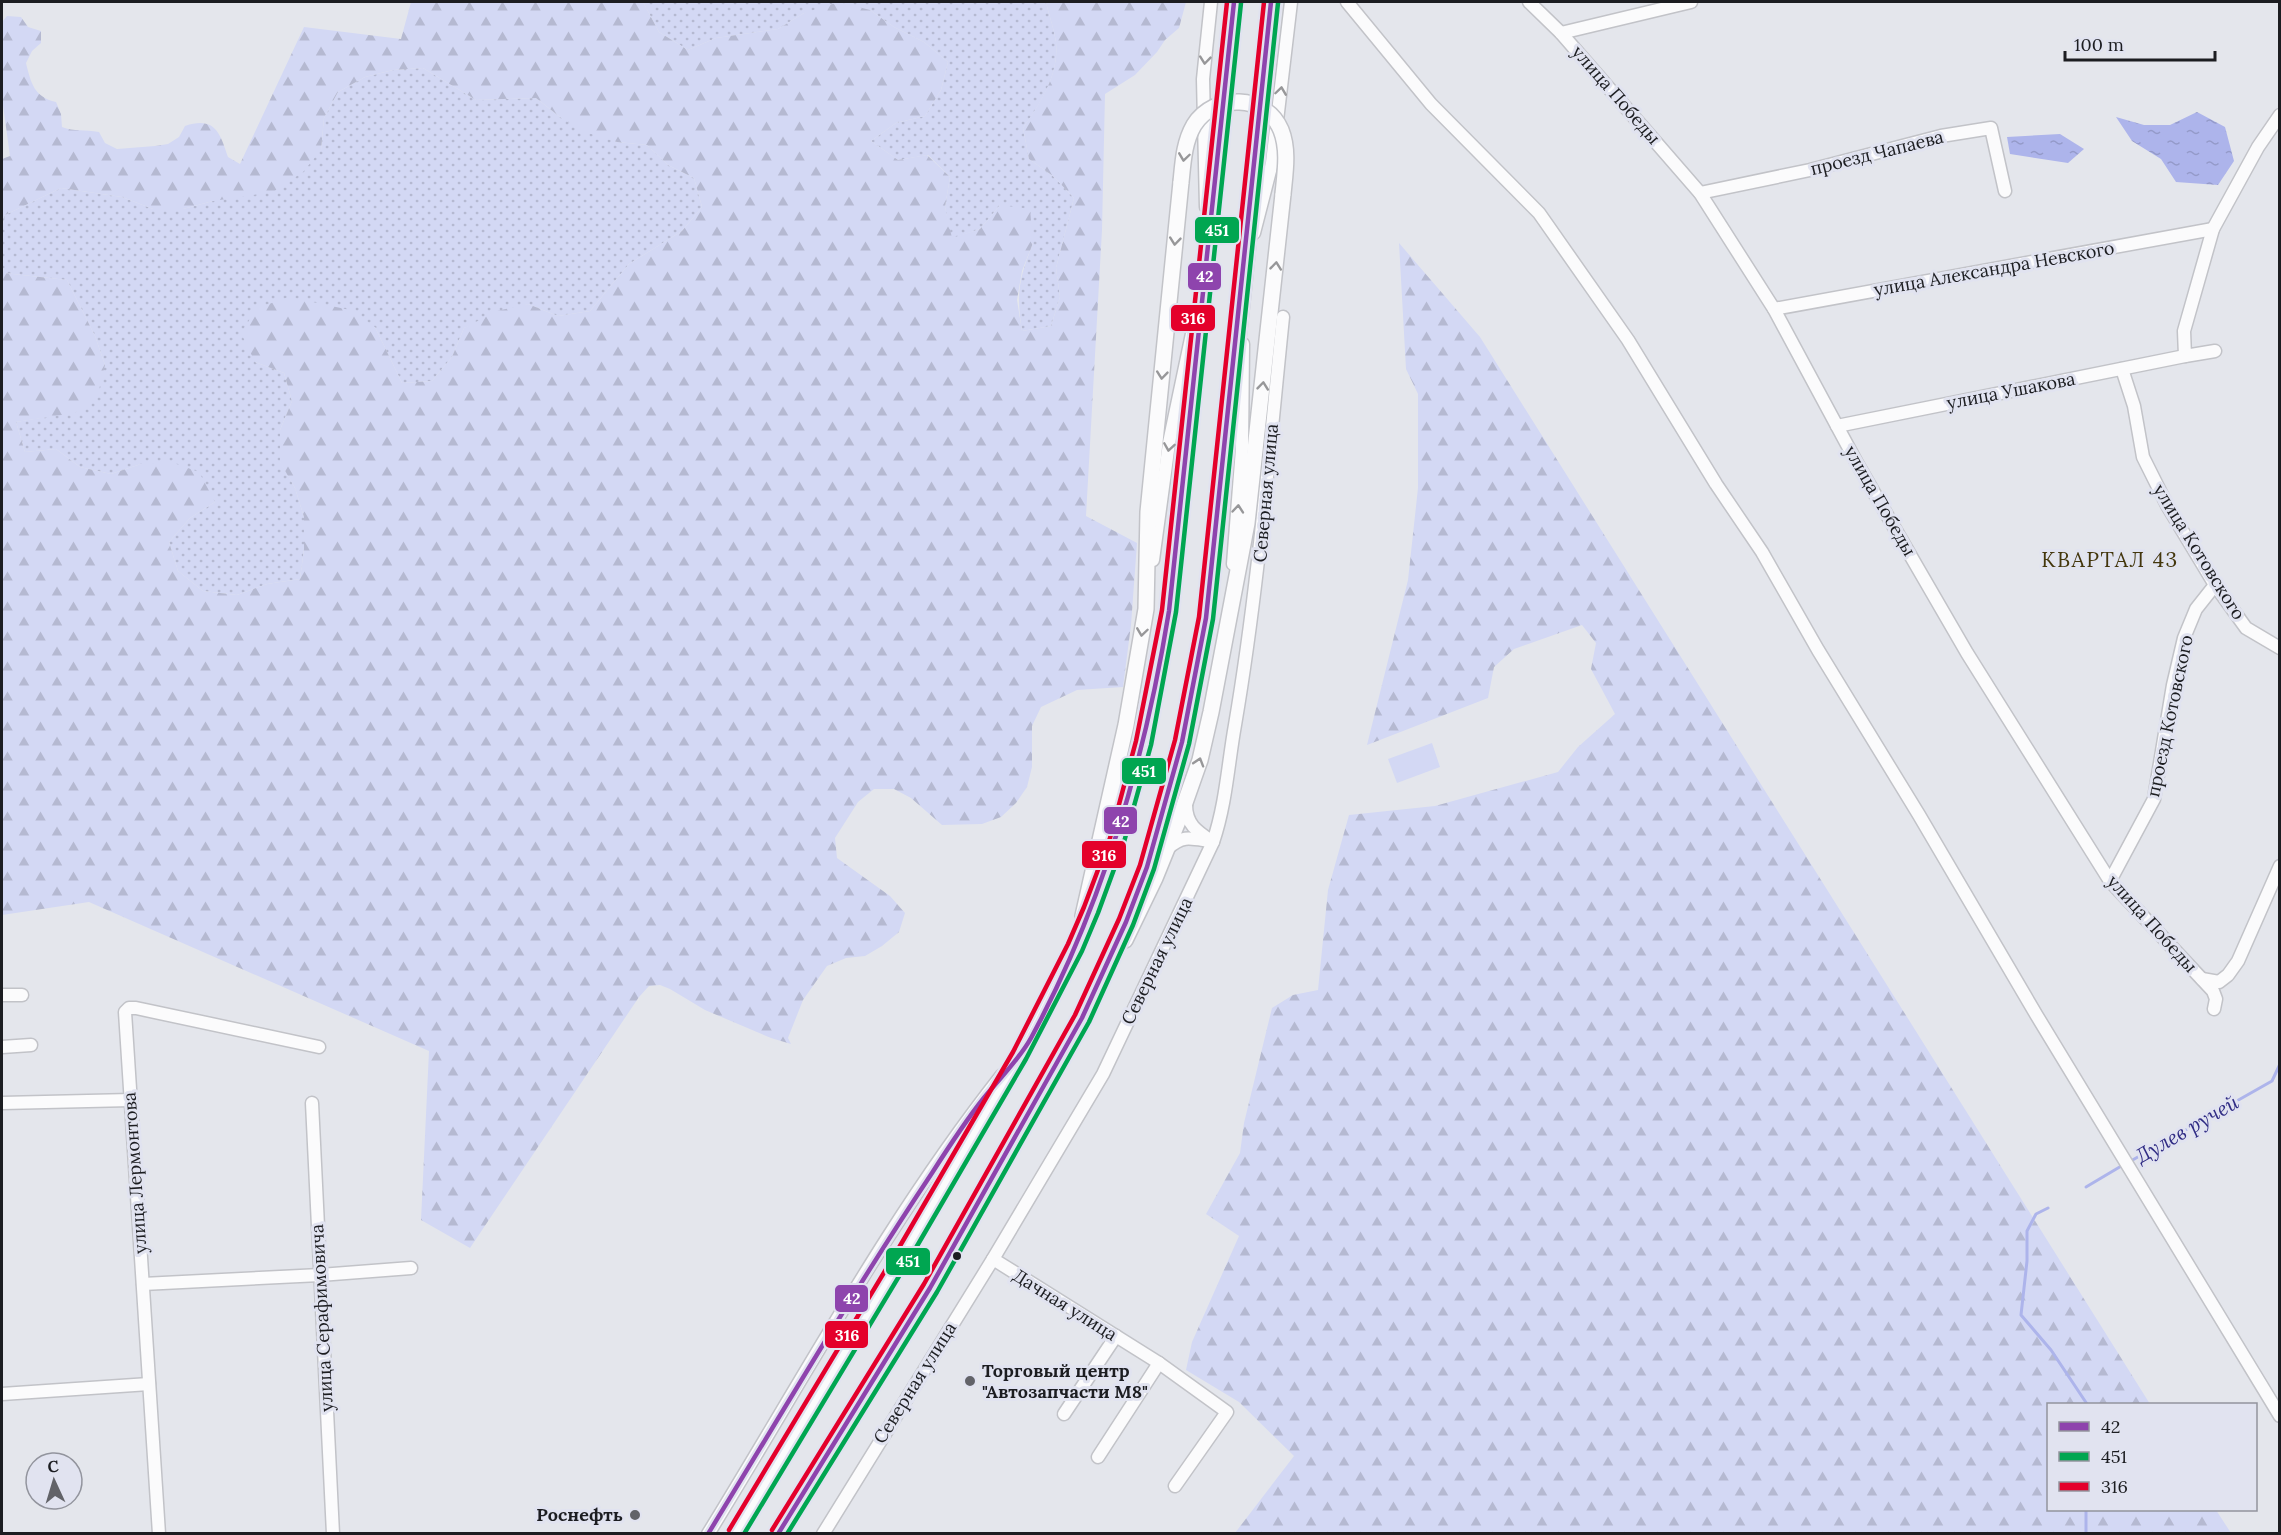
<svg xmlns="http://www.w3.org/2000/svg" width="2281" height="1535" viewBox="0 0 2281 1535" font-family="Lora,serif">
	<defs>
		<pattern id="grass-dots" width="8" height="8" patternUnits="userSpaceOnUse" patternTransform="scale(1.5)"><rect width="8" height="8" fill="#d3d8f4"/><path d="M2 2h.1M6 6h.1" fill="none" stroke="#b5b9d1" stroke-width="1.8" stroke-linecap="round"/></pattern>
		<pattern id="forest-firs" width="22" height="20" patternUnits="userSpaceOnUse" patternTransform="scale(1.5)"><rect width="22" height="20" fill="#d3d8f4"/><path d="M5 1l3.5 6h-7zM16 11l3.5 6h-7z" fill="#b5b9d1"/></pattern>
		<pattern id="water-ripples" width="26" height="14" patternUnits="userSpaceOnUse" patternTransform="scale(1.5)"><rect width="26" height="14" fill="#adb4eb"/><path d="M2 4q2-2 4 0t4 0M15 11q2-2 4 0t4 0" fill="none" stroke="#949ac9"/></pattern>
	</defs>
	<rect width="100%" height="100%" fill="#e4e6ec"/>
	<!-- grass -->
	<g fill="url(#grass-dots)">
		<path d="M643,2h403c3,13 8,27 10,40 3,33 -15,61 -33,86l6,31 24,17 21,22 -18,70 4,29 -9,29 -29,5c-6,-39 -3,-52 11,-88l-33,-38 -20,24 -29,10 -6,-32 5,-30 -22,-22 -30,5 -27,-19 25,-18 29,-7 16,-26 7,-28 -24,-20 -30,-15 -24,-17 -66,3 -26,16 -62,9 -28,12 -29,-18z"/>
		<path d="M423,68l53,32 60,-2 24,19 57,25 30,3 21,20 26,13 8,29 -20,24 -53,33 -39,47 -32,5 -30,-12 -64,24 -12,29 -20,24 -30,2 -27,-56 -120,35 29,11 8,28 -12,29v31l15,27 9,29v32l-4,30 -33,5 -30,11 -34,-4 -25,-20 -9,-29 21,-24 25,-16 -74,-38 -30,10 -31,-7 -24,-18 -31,3 -9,-30 60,-10 29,-47 -10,-29 -28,-56 -63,-7c-4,-19 -4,-39 1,-58l56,-27 61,9 31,12h30l30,-8 108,-51 3,-32 14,-26 27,-15 28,-7z"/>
	</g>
	<!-- forest -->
	<g fill="url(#forest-firs)">
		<path d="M411,2h232l16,30 29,18 28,-12 62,-9 26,-16 35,-11 31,8 24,17 30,15 24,20 -7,28 -16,26 -29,7 -25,18 27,19 29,-5 23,22 -5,30 7,31 28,-9 20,-24 30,4 3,34 -11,28 -5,29 5,31 29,-5 9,-29 -4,-29 18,-70 -21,-22 -24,-17 -6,-31c18,-26 36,-53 33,-86 -2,-13 -7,-27 -10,-40h140l-7,26 -14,12 -8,12 -22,23 -30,19 -3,136 -16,286 51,27 -6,82 -8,62 -46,3 -36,17 -9,19v41l-5,20 -11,16 -15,14 -19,7 -40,1 -31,-27 -17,-9h-20l-16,13 -23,36 2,20 53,38 15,17 -6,19 -17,14 -17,10 -19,2 -19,8 -24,34 -15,38 3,6 -20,-6 -66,-28 -35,-21 -10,-4 -11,1 -10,11 -169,251 -49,-28 8,-169 -340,-149 -87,13v-653l2,11 63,7 28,56 10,29 -7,29 -23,19 -59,9 9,30 31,-3 24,18 31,7 30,-10 30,-2 28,10 16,30 -25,16 -21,24 9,29 25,20 34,4 30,-11 33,-5 4,-30v-32l-9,-29 -15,-26v-32l12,-29 -8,-28 -29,-11 -14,-29 16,-25 32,-11 61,13 25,17 27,56 30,-2 20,-24 12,-29 33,-17 31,-7 30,12 32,-5 39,-47 53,-33 20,-24 -8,-29 -26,-13 -21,-20 -30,-3 -32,-10 -25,-15 -24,-19 -60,2 -53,-32 -30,2 -28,7 -27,15 -14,26 -3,32 -18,22 -30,20 -60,9 -30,8h-30l-31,-12 -61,-9 -56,27 -3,13v-69l8,-3 -8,-58v-76l5,-6 14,1 7,10 13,4v12l-9,8 -6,12c5,20 8,34 30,39l5,12 1,13c12,5 23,2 37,5l6,11 12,6 38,-3 13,-2 11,-7 6,-11c30,-10 35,7 43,31l12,7 64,-137 97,12z"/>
		<polygon points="1399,243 1480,337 2150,1404 2048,1404 2048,1510 2216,1510 2231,1533 1235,1533 1294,1456 1239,1402 1186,1370 1192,1342 1239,1236 1206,1214 1240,1153 1244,1123 1272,1008 1293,995 1318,990 1328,890 1349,815 1435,806 1558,772 1578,747 1615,714 1591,669 1596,643 1582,625 1514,649 1494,667 1488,698 1367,745 1408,580 1418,488 1418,394 1406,369"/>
	</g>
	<!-- pitch -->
	<polygon fill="#d3d8f4" points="1432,743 1440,767 1397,783 1388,759"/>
	<!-- water -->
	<g fill="url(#water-ripples)">
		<polygon points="2197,112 2225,127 2234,161 2218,185 2176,182 2161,159 2132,141 2116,117 2144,125 2170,125"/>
		<polygon points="2060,134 2084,149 2068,163 2010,154 2007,137"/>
	</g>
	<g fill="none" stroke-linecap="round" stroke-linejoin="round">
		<!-- stream -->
		<g stroke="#adb4eb" stroke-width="3">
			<polyline points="2129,1162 2272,1081 2280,1064"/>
			<polyline points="2086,1187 2123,1165"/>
			<polyline points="2048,1208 2036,1214 2027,1231 2027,1261 2021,1315 2051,1350 2087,1404"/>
			<polyline points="2086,1534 2086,1510"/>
		</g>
		<defs>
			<g id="minor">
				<polyline points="1347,2 1431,104 1539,213 1628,340 1716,484 1762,552 1818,650 1919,815 2037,1016 2280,1416"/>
				<polyline points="1529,2 1561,33 1700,193 1774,309 1858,465 1967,653 2110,881 2213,991 2216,999 2214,1009"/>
				<polyline points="1561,33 1691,2"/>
				<polyline points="1700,193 1810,170 1941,136 1991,128 2005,191"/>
				<polyline points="1206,207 1203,79 1211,2"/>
				<polyline points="1254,233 1272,163 1291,2"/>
				<polyline points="1774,309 2213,229"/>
				<polyline points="2215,351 2185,356 2184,331 2213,229 2258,147 2280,115"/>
				<polyline points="2122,369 2134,406 2143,457 2168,507 2215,585 2246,628 2280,648"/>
				<polyline points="1837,426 2185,356"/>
				<polyline points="1153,560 1169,443 1193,329"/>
				<polyline points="1233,564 1242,449 1243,344"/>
				<path d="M1186,805c0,20 12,27 27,37"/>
				<path d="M1168,848c15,-13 22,-10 41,-7"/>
				<polyline points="2110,881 2154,799 2173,685 2184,638 2196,609 2215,585"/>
				<polyline points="2202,979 2219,982 2228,975 2238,961 2280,866"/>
				<polyline points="2,995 22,995"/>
				<polyline points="2,1047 31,1045"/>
				<polyline points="2,1103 131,1100"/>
				<polyline points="312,1103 333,1534"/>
				<polyline points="993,1259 1159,1363 1227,1412 1175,1486"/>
				<polyline points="143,1284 320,1275 411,1268"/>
				<polyline points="2,1394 149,1384"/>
				<polyline points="1064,1414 1116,1336"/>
				<polyline points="1098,1457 1159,1363"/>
				<polyline points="159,1534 125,1012 129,1008 136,1008 319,1047"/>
				<path d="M708,1534c95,-154 182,-317 294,-459"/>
				<path d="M823,1534l170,-275 110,-185 110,-232c13,-38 15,-78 22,-117 23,-135 34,-272 48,-408"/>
			</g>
			<g id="major">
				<polyline points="1083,916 1126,725 1146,609 1148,512 1181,182"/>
				<polyline points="1125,940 1155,878 1181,814 1200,760 1211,712 1247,523 1283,194"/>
			</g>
			<g id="highway">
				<path d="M735,1534c75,-124 151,-248 224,-373 54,-93 110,-186 147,-289 30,-85 49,-172 63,-261l65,-609"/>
				<polyline points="778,1534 930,1288 1082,1018 1126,922 1147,867 1182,742 1206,618 1242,292 1271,2"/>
			</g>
		</defs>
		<!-- minor casing -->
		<use href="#minor" stroke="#c2c3c8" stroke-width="15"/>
		<!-- major casing -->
		<use href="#major" stroke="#c2c3c8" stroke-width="18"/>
		<!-- highway casing -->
		<use href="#highway" stroke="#c2c3c8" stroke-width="20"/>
		<!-- minor -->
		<use href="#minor" stroke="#fbfbfc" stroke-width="12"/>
		<!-- major -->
		<use href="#major" stroke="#fbfbfc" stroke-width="15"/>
		<!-- highway -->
		<use href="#highway" stroke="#fbfbfc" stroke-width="16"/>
		<defs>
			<path id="major-bridge" d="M1181,182c2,-20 3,-40 13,-57 20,-32 72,-31 87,5 8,20 4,43 2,64"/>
		</defs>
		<!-- major-bridge casing -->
		<use href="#major-bridge" stroke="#c2c3c8" stroke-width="18" stroke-linecap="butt"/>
		<!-- major-bridge -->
		<use href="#major-bridge" stroke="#fbfbfc" stroke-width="15"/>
		<defs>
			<g id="bus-1">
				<path d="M708,1534c74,-121 146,-244 224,-361 16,-25 32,-50 51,-74 15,-19 36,-39 48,-61 72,-133 114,-279 138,-427l65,-609"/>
				<polyline points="778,1534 930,1288 1082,1018 1126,922 1147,867 1182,742 1206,618 1271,2"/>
			</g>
			<g id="bus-2">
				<polyline points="744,1534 910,1258 1026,1059 1082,951 1098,913 1124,842 1151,745 1176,612 1241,3"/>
				<polyline points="787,1534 937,1292 1089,1022 1133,925 1154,869 1189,744 1213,619 1278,3"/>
			</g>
			<g id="bus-3">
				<polyline points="729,1530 897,1251 1013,1052 1068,944 1084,907 1110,838 1136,741 1162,610 1227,2"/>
				<polyline points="772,1530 924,1284 1075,1015 1119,919 1140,865 1175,740 1199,617 1264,2"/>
			</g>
		</defs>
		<!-- bus-1 casing -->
		<use href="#bus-1" stroke="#e1e3f0" stroke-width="9"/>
		<!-- bus-2 casing -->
		<use href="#bus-2" stroke="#e1e3f0" stroke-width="9"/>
		<!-- bus-3 casing -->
		<use href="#bus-3" stroke="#e1e3f0" stroke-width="9"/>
		<!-- bus-1 -->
		<use href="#bus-1" stroke="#8e44ad" stroke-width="4.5"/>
		<!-- bus-2 -->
		<use href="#bus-2" stroke="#00a651" stroke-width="4.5"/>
		<!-- bus-3 -->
		<use href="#bus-3" stroke="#e4002b" stroke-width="4.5"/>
	</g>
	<!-- one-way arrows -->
	<defs><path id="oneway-chevron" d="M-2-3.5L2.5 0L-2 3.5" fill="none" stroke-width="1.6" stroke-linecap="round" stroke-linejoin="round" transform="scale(1.5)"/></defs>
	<g stroke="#979799">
		<use href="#oneway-chevron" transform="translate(1205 60) rotate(96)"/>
		<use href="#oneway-chevron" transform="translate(1281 91) rotate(-82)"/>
		<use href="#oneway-chevron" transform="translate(1184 157) rotate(98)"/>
		<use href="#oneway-chevron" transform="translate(1175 241) rotate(96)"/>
		<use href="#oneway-chevron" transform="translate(1276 266) rotate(-84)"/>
		<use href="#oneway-chevron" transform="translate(1162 375) rotate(96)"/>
		<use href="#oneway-chevron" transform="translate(1263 386) rotate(-84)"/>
		<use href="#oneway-chevron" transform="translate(1169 447) rotate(99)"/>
		<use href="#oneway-chevron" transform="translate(1238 509) rotate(-85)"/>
		<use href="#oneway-chevron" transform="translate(1142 632) rotate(98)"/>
		<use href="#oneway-chevron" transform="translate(1199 762) rotate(-73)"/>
	</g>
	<!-- markers -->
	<circle fill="#1c1d21" stroke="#e1e3f0" stroke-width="2" cx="957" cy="1256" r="5"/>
	<g fill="#626368" stroke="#e1e3f0" stroke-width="2">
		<circle cx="970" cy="1381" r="6"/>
		<circle cx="635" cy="1515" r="6"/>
	</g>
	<g text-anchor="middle" stroke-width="6" stroke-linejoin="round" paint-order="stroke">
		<!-- street labels -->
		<g font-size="18" fill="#1c1d21" stroke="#e1e3f0">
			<text transform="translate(1616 95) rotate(49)" y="6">улица Победы</text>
			<text transform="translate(1877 153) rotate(-14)" y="6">проезд Чапаева</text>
			<text transform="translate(1994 269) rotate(-10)" y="6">улица Александра Невского</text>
			<text transform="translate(2011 391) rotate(-11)" y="6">улица Ушакова</text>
			<text transform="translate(1266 493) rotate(-85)" y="6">Северная улица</text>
			<text transform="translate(1880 501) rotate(60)" y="6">улица Победы</text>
			<text transform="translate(2199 552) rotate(58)" y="6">улица Котовского</text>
			<text transform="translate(2170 716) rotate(-78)" y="6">проезд Котовского</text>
			<text transform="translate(2152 924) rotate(48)" y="6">улица Победы</text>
			<text transform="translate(1157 961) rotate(-64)" y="6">Северная улица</text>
			<text transform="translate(135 1173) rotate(-94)" y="6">улица Лермонтова</text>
			<text transform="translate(1065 1305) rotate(32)" y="6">Дачная улица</text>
			<text transform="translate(322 1318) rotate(-93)" y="6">улица Серафимовича</text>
			<text transform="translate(915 1383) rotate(-58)" y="6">Северная улица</text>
		</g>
		<!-- poi labels -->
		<g font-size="18" font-weight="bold" fill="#1c1d21" stroke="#e1e3f0" text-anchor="start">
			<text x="982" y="1377">Торговый центр<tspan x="982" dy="21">"Автозапчасти М8"</tspan></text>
			<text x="623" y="1521" text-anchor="end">Роснефть</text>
		</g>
		<!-- water labels -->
		<g font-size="20" font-style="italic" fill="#302c84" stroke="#e1e3f0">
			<text transform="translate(2187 1129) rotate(-30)" y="7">Дулев ручей</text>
		</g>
		<!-- quarter labels -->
		<g font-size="21" letter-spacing="1.5" fill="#43360d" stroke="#e1e3f0">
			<text x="2110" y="567">КВАРТАЛ 43</text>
		</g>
	</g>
	<g stroke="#e1e3f0" stroke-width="2">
		<rect x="1194" y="216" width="46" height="28" rx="6" fill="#00a651"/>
		<rect x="1187" y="262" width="35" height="29" rx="6" fill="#8e44ad"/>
		<rect x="1170" y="304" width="46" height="28" rx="6" fill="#e4002b"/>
		<rect x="1121" y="757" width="46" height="28" rx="6" fill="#00a651"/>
		<rect x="1103" y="806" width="35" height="29" rx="6" fill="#8e44ad"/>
		<rect x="1081" y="840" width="46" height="29" rx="6" fill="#e4002b"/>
		<rect x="885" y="1247" width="46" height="29" rx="6" fill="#00a651"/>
		<rect x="834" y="1284" width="35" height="29" rx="6" fill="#8e44ad"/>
		<rect x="824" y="1320" width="45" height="29" rx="6" fill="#e4002b"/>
	</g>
	<g font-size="16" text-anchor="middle" font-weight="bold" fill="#fff">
		<text x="1217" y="236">451</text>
		<text x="1205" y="282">42</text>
		<text x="1193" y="324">316</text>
		<text x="1144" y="777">451</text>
		<text x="1121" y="827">42</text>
		<text x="1104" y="861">316</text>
		<text x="908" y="1267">451</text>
		<text x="852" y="1304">42</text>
		<text x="847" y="1341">316</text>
	</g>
	<!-- border -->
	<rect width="2281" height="1535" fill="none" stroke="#1c1d21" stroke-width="6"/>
	<!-- legend -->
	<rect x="2047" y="1403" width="210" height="108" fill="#e1e3f0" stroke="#92949d" stroke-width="1.5"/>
	<rect x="2059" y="1422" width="30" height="9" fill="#8e44ad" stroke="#92949d" stroke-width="1.5"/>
	<text x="2101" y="1433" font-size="18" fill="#1c1d21">42</text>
	<rect x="2059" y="1452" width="30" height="9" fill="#00a651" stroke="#92949d" stroke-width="1.5"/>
	<text x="2101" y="1463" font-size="18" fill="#1c1d21">451</text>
	<rect x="2059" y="1482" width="30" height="9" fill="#e4002b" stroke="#92949d" stroke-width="1.5"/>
	<text x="2101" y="1493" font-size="18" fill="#1c1d21">316</text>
	<!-- north arrow -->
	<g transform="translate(54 1481) rotate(356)"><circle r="28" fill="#e1e3f0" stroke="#92949d" stroke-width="1.5"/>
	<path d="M0-4.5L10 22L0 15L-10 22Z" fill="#626368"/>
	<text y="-9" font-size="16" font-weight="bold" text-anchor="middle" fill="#1c1d21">С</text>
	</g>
	<!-- scale -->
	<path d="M2065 51v9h150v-9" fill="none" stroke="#1c1d21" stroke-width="3"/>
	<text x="2074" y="51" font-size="18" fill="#1c1d21" stroke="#e1e3f0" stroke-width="4.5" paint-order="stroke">100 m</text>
</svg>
